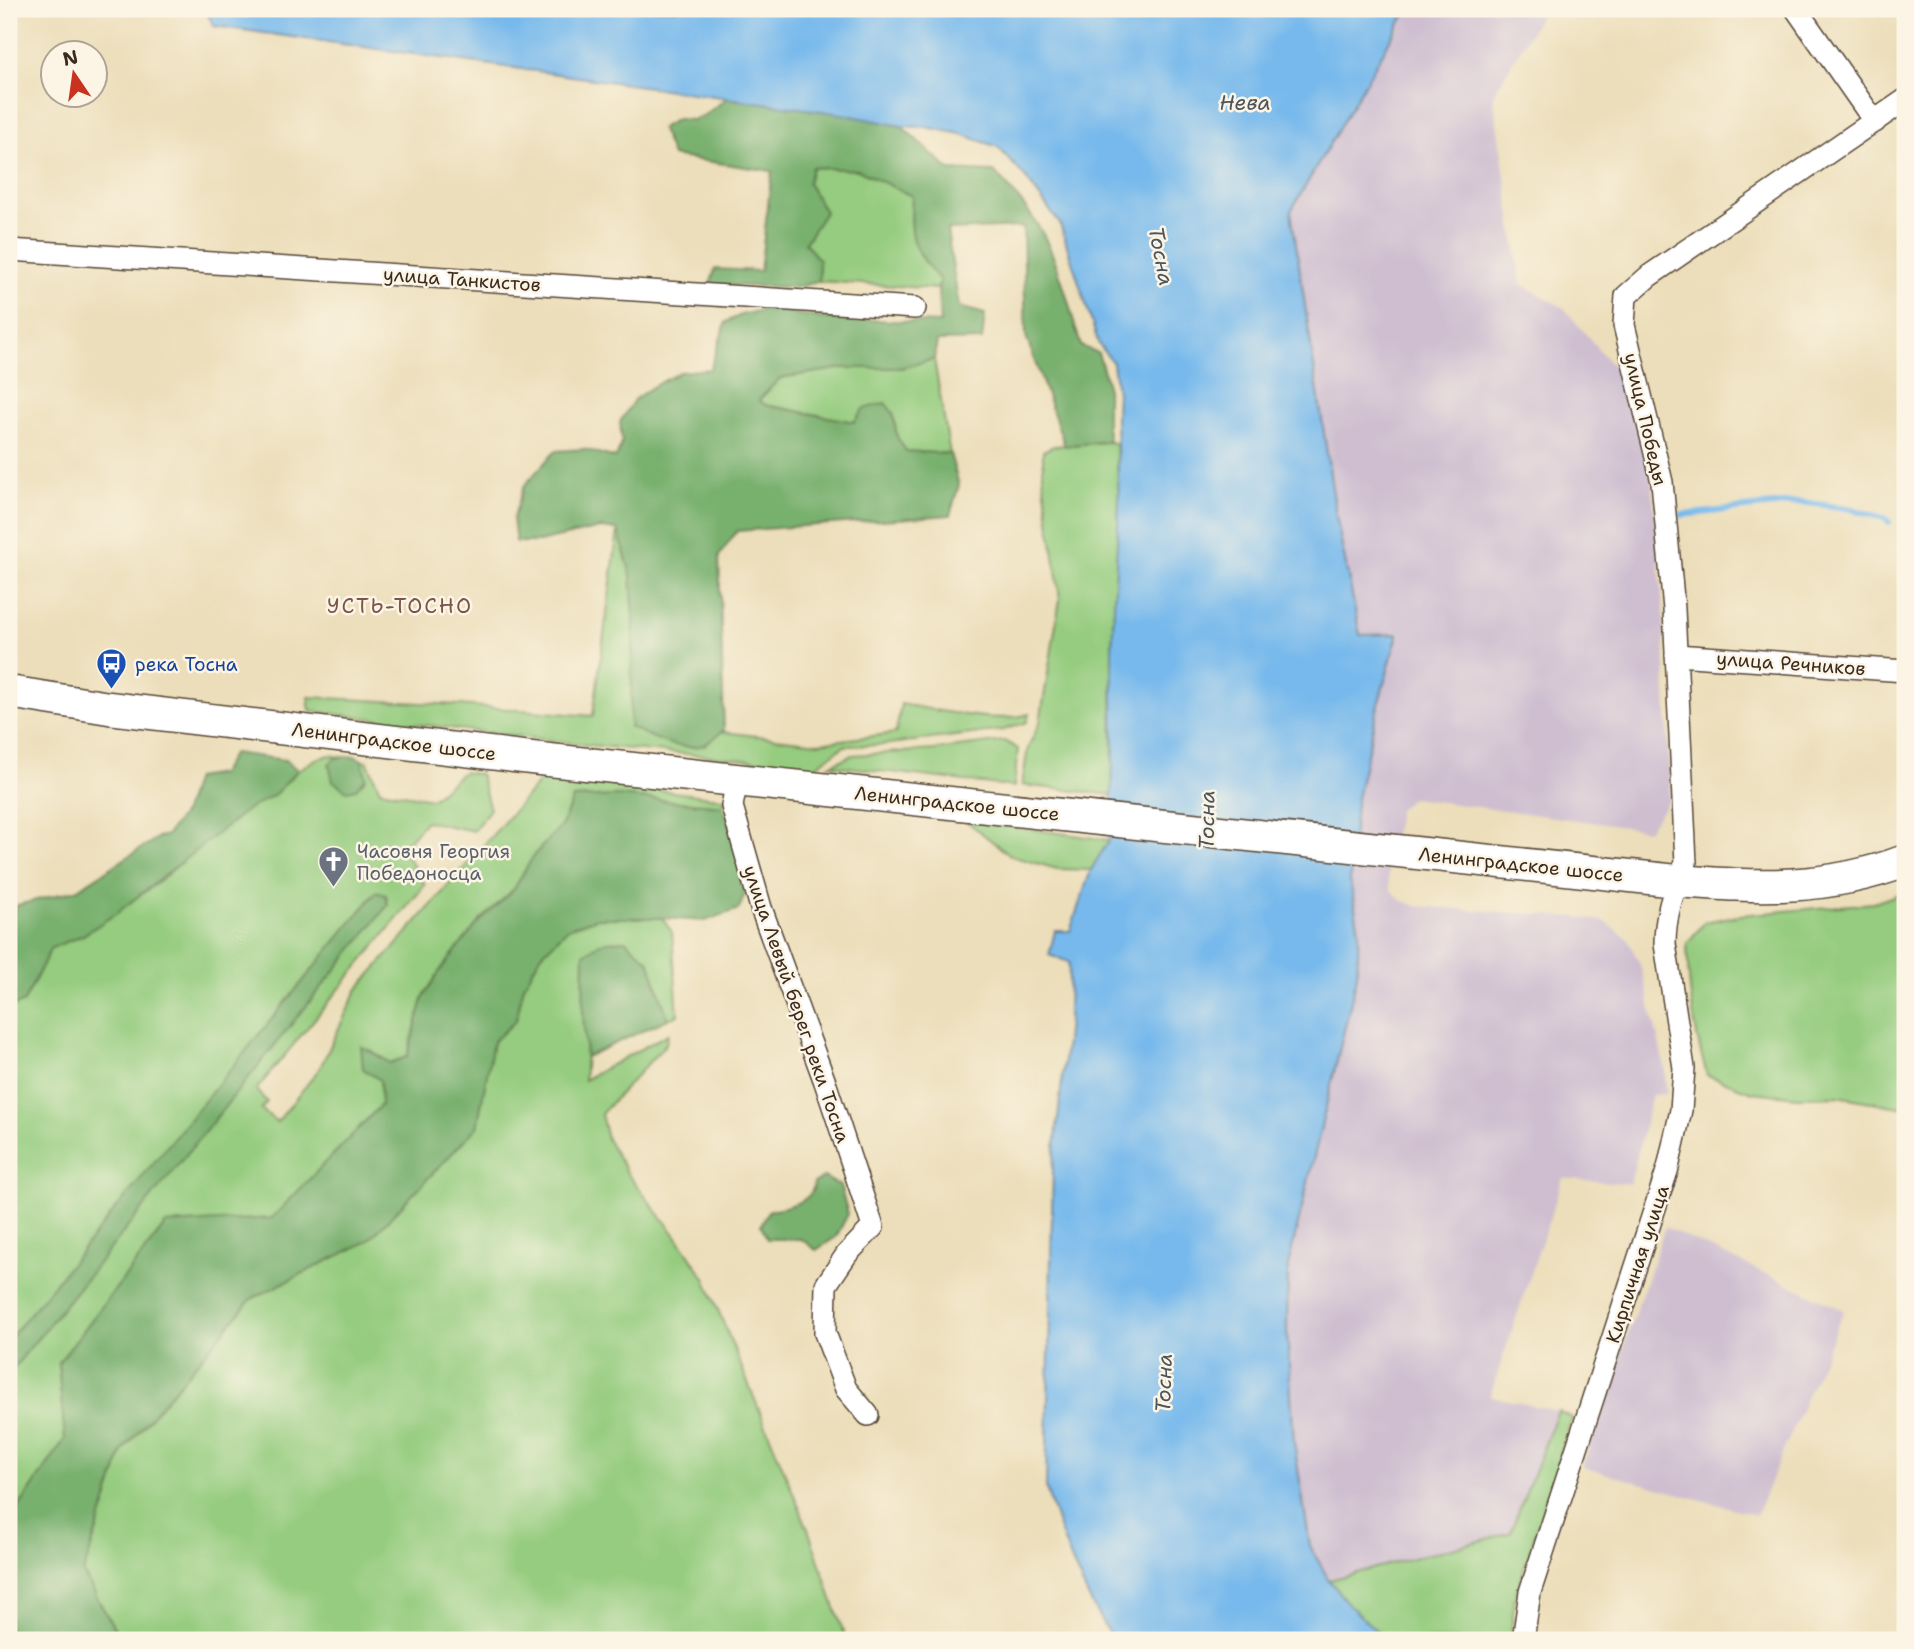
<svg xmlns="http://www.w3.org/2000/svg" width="1914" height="1649" viewBox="0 0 1914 1649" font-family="'Shantell Sans',sans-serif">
	<rect width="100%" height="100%" fill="#fcf5e5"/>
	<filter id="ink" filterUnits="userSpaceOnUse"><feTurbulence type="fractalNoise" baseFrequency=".0143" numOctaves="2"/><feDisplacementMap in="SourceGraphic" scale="14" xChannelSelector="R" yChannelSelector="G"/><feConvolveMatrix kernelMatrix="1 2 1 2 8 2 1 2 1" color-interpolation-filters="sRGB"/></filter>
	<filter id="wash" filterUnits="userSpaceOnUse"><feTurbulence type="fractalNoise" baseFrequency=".00686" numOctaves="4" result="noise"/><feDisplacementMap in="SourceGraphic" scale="28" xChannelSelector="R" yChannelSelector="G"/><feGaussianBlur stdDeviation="1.57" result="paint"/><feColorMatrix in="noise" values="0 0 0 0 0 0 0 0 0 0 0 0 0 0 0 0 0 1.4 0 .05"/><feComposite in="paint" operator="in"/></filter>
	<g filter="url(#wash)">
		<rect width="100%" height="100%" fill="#ecdeba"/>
		<!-- industrial -->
		<g fill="#cebed0">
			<polygon points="1408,9 1544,9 1493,95 1521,284 1564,308 1611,364 1622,362 1652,484 1663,609 1670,799 1648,830 1412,798 1398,810 1388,876 1390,889 1401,900 1416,906 1577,917 1604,921 1627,938 1640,964 1664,1064 1667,1094 1652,1095 1630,1184 1563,1178 1490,1396 1558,1411 1510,1533 1329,1580 1310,1546 1294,1443 1287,1331 1288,1266 1357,976 1359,930 1350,881 1356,803 1378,705 1398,635 1360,635 1337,521 1291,211"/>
			<polygon points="1665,1227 1844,1310 1756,1515 1582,1467"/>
		</g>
		<!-- green -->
		<g fill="#95cc7f" stroke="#687b4e" stroke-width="2">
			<path d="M812,167l46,3 54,26c-2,42 -1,52 28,84l-2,9 -119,-8v-21l-14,-17 20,-31 -17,-29z"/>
			<polygon points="934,359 950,454 906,451 897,437 893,413 855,422 765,405 759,400 780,378 843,368 901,368"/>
			<polygon points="1110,442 1116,444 1119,502 1112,651 1113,795 1022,785 1028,748 1040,722 1060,599 1043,477 1043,451 1054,446"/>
			<path d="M618,530l13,45 3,43 -3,59 74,67 19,-14 -1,2 95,11 78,-10 5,-29c32,5 99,21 128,10l-2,8 -23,8 -123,15 -37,1 -35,25 -66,-12 -146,-13 -286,-35 -2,-5v-9l150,8 134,11z"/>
			<polygon points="1005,741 1018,749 1014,787 830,765 852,755 935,750"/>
			<polygon points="330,755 367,761 380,790 432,799 463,772 480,774 490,809 473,831 426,821 402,848 425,885 256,1090 267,1102 261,1109 277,1122 320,1068 357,990 540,781 570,778 726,799 723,806 618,796 573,798 562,825 534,855 514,889 478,923 442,968 424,996 407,1057 390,1063 371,1050 380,1080 381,1105 272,1219 166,1224 58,1363 65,1439 9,1522 9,1008 24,1002 51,948 83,935 156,884 199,847 247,810 275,794 298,770 316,759"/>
			<polygon points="965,820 1109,840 1091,870 1057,869 1011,856"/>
			<path d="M1905,892v216l-68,-12 -39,1 -46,-5 -45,-17c-13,-43 -19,-87 -20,-132l18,-21 35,-7 134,-12z"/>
			<path d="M597,918h65l10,14 6,83 -10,4 -19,-58 -65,-7c-2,42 5,84 0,126l84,-46 -2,10 -65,70 6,25 22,37 45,57 31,45 103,251 38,111h-725l-38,-67 40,-123 128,-151 117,-58 109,-114 16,-85 23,-22 8,-35 17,-30 27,-27z"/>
			<polygon points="1558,1411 1572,1418 1515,1597 1510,1640 1386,1640 1349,1605 1329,1580 1510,1533"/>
		</g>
		<!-- forest -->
		<g fill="#78b06e" stroke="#5a6d46" stroke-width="2">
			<path d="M727,98l116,16 58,12 49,44 44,2c17,17 32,35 45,55 21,36 30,80 42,119l17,7 9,29v45l2,14 -44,5 -39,-110 -3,-109 -76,3 12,77 26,7 -3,26 -45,1 -3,18 -33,9h-58l-63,10 -21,22 6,5 89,17 9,-13 22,-6 8,10 4,24 9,14 44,3 9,31 -9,30 -213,16 -18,25 5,174c-6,4 -12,11 -18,14 -23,10 -56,-7 -76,-17l4,-109 -3,-43 -13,-45 -18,-2 -61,14h-23l-3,-23 11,-33 31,-35 29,-2 32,9 6,-16 -2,-20 14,-22 18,-13 28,-15 30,-3 16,-47 15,-7 25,-6 57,9 117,5 -2,-34 2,-9c-29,-32 -30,-42 -28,-84l-54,-26 -46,-3 -4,16 17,29 -20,31 14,17v21l-20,6 -89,-2 5,-16 45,2 12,-100 -100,-15 -11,-28 16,-9 16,1 10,-4z"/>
			<polygon points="233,753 285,760 298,770 275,794 247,810 117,913 83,935 51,948 24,1002 9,1008 9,920 17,905 76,890 159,837 167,835 184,812 195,778 220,774"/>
			<polygon points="354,756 362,760 366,778 356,789 347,791 333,781 329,764 335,758"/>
			<polygon points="618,796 723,806 736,842 745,893 739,909 705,921 662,918 597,918 568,928 541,955 524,985 516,1020 493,1042 477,1127 368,1241 251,1299 123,1450 83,1573 121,1640 9,1640 9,1522 65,1439 58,1363 166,1224 272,1218 381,1105 380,1080 363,1069 361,1046 390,1063 407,1057 424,996 442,968 478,923 514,889 534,855 562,825 573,798"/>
			<polygon points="376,892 386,895 388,905 9,1374 9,1339"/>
			<polygon points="625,940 649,961 668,1019 586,1057 583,1014 584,954 600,943"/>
			<path d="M824,1177l16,9 8,28 -12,23 -20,13 -15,-11h-34l-6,-14 7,-14c17,-5 45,-7 46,-28z"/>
		</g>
		<!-- water -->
		<path fill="#77b9ec" stroke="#597285" stroke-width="2" d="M205,9h1203l-117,202 46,310 23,114 38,-1 -20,71 -22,98 -6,78 9,49 -2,46 -69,290 -1,65 7,112 16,103 19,34 20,25 37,35h-273c-30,-46 -51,-99 -67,-152l7,-321 15,-145 1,-60 -20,-7 6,-24h15l21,-61 18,-30 5,-91 -2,-98 7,-149 -3,-83 1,-27 -4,-29 -14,-18 -39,-121 -35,-47 -27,-30 -37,-13 -35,-7 -25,-1 -59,-12 -628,-88z"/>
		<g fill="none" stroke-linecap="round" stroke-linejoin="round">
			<!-- stream -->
			<polyline stroke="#77b9ec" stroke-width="6" points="1682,515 1800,502 1848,508 1884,518 1889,522"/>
		</g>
	</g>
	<g filter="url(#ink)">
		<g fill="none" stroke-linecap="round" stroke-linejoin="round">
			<defs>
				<g id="street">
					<polyline points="1796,9 1875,122"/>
					<polyline points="9,250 915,308"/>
					<polyline points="1676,655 1905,671"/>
					<polyline points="737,781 732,806 761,908 825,1082 873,1227 847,1254 826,1285 825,1333 846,1389 868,1415"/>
					<path d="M1523,1640l7,-48 138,-424 13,-58 3,-42 -19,-124c0,-30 8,-55 21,-81l-12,-254 -12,-127 -38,-157 2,-29 23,-20 256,-176"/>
				</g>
				<path id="primary" d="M9,692l100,16 431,51 1137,122c82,6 149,10 228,-20"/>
			</defs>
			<!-- street casing -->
			<use href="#street" stroke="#564535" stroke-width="24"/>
			<!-- primary casing -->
			<use href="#primary" stroke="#564535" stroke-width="35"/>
			<!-- street -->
			<use href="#street" stroke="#fff" stroke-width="21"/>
			<!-- primary -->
			<use href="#primary" stroke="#fff" stroke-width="32"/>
		</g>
	</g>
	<!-- icons -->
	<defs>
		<symbol id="bus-pin" viewBox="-11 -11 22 30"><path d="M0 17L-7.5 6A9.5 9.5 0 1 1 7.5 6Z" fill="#1a4fb4" stroke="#fcf5e5"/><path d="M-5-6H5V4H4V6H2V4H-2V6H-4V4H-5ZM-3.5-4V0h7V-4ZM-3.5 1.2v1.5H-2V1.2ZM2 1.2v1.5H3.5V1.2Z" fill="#fff"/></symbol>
		<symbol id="church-pin" viewBox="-11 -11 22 30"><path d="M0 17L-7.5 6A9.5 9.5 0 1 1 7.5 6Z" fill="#6b7280" stroke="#fcf5e5"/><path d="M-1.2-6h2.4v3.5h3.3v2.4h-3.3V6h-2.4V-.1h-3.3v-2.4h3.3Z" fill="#fff"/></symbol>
	</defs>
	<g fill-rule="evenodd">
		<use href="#bus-pin" x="94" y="646" width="35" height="47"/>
		<use href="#church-pin" x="316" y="844" width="35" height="47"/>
	</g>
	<g text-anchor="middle" stroke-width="5" stroke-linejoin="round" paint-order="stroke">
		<!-- street labels -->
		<g font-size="19" fill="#3b2a1e" stroke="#fcf5e5">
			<text transform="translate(462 279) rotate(4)" y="7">улица Танкистов</text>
			<text transform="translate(1646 419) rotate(77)" y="7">улица Победы</text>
			<text transform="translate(1791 663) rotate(4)" y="7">улица Речников</text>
			<text transform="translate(394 741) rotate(7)" y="7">Ленинградское шоссе</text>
			<text transform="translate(957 803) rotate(6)" y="7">Ленинградское шоссе</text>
			<text transform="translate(1521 864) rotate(6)" y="7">Ленинградское шоссе</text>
			<text transform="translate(797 1004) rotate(71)" y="7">улица Левый берег реки Тосна</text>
			<text transform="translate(1637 1264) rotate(-72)" y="7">Кирпичная улица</text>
		</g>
		<!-- transit labels -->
		<g font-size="19" fill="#164399" stroke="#fcf5e5" text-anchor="start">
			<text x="135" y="671">река Тосна</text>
		</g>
		<!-- worship labels -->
		<g font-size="19" fill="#5b616d" stroke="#fcf5e5" text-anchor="start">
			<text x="357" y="858">Часовня Георгия<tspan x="357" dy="22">Победоносца</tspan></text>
		</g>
		<!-- water labels -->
		<g font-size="21" font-style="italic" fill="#4d555c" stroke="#fcf5e5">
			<text x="1245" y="110">Нева</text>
			<text transform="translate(1161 256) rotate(79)" y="7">Тосна</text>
			<text transform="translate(1207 820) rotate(-89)" y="7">Тосна</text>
			<text transform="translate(1164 1383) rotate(-88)" y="7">Тосна</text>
		</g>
		<!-- neighbourhood labels -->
		<g font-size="21" letter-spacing="2" fill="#7b544a" stroke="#fcf5e5">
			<text x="400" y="613">УСТЬ-ТОСНО</text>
		</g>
	</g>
	<!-- margin -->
	<rect width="1914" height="1649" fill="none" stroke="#fcf5e5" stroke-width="35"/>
	<!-- north arrow -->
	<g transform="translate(74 74) rotate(347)"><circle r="33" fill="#fcf5e5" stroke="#afa495" stroke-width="2"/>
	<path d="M0-5L12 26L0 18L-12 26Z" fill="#c8321e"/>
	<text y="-10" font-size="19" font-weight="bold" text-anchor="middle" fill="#3b2a1e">N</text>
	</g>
</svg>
